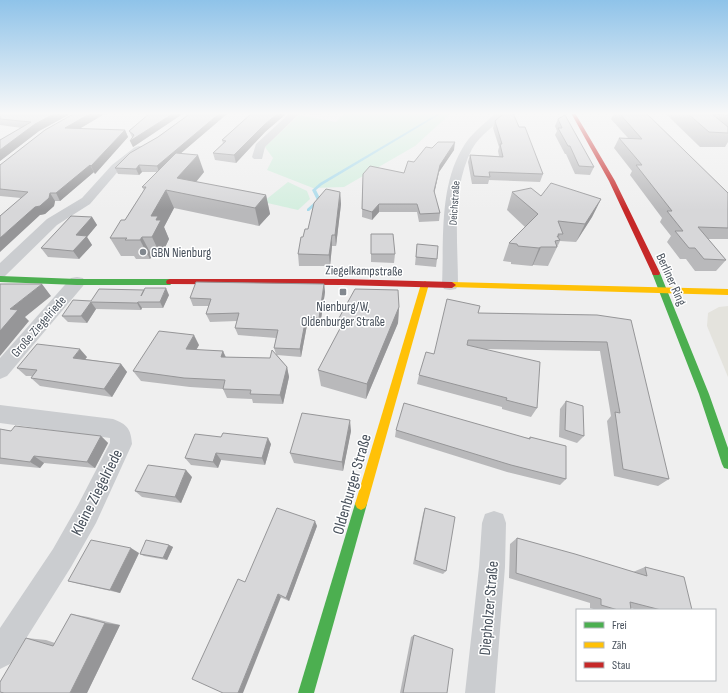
<svg xmlns="http://www.w3.org/2000/svg" width="728" height="693" viewBox="0 0 728 693" font-family="'Sofia Sans Condensed',sans-serif">
	<rect width="100%" height="100%" fill="#efefef"/>
	<!-- commercial -->
	<polygon fill="#e4e3dd" points="728,306 728,377 707,326 708,313 719,307"/>
	<!-- green -->
	<g fill="#d4eedf">
		<polygon points="345,113 451,113 415,146 344,187 313,188 267,170 273,158 265,147 299,115 336,122"/>
		<polygon points="288,182 307,191 310,199 298,210 263,202"/>
	</g>
	<g fill="none" stroke-linecap="round" stroke-linejoin="round">
		<!-- stream -->
		<polygon fill="#a9daeb" fill-rule="evenodd" points="439,113 442,113 322,185 316,190 321,200 309,211 307,211 307,209 317,200 312,190 320,183"/>
		<!-- street -->
		<g fill="#cbcdd0" fill-rule="evenodd">
			<polygon points="290,113 300,113 265,147 262,159 254,159 252,157 256,144"/>
			<path d="M496,113h10c-10,13 -26,21 -34,36 -21,40 -14,92 -14,136l-2,4 -6,1 -6,-1 -2,-4c2,-44 -3,-97 20,-136 8,-15 22,-25 34,-36z"/>
			<polygon points="139,146 143,147 144,149 143,151 120,169 90,204 57,225 5,276 0,277 0,263 47,219 82,198 112,165 135,147"/>
			<polygon points="77,277 83,278 85,282 83,286 7,376 0,379 0,358 71,278"/>
			<path d="M0,405l113,14c14,5 18,10 19,25l-36,79 -25,44 -61,97 -10,5v-41l53,-79 25,-44 32,-62v-5l-110,-15z"/>
			<polygon points="494,511 503,514 506,523 505,567 495,693 465,693 479,567 482,523 485,514"/>
		</g>
		<!-- fast -->
		<g fill="#4caf50" fill-rule="evenodd">
			<polygon points="656,270 660,273 709,394 728,448 728,469 724,468 722,464 699,394 652,273"/>
			<polygon points="0,276 77,279 170,279 174,282 170,285 77,285 0,282"/>
			<polygon points="361,498 365,500 367,504 314,693 298,693 355,504 357,500"/>
		</g>
		<!-- slow -->
		<g fill="#ffc107" fill-rule="evenodd">
			<polygon points="425,281 429,284 367,504 365,508 361,510 357,508 355,504 421,284"/>
			<polygon points="452,282 728,289 728,295 449,287 448,285 449,283"/>
		</g>
		<!-- jam -->
		<g fill="#c62828" fill-rule="evenodd">
			<polygon points="571,113 575,113 615,181 660,273 659,275 653,275 652,273 609,181"/>
			<polygon points="170,279 343,279 452,282 456,285 452,288 343,285 167,284 166,282 167,280"/>
		</g>
	</g>
	<!-- wall -->
	<g fill="#b9b9bb">
		<polygon points="2,113 72,113 39,131 0,161 0,140 22,128 0,125 0,114"/>
		<polygon points="75,113 106,113 79,129 125,130 128,137 95,174 94,172 60,201 55,201 54,206 45,214 40,215 21,198 0,196 0,165"/>
		<polygon points="150,113 184,113 133,147 132,137 129,131"/>
		<polygon points="191,113 228,113 181,153 204,172 196,182 266,195 270,214 259,226 174,208 164,227 169,239 161,256 152,256 150,259 136,259 134,256 121,256 110,238 125,220 144,190 142,187 157,172 142,172 139,175 118,174 115,168"/>
		<polygon points="252,113 287,113 265,132 236,163 215,160 213,153 223,143 222,140"/>
		<polygon points="301,113 321,113 319,115"/>
		<polygon points="614,113 646,113 728,193 728,239 708,239 726,260 716,271 695,271 686,259 680,259 667,242 671,236 660,222 662,218 630,175 632,171 614,148 619,138 628,138 611,119"/>
		<polygon points="665,113 728,113 728,142 725,147 700,147"/>
		<polygon points="558,119 594,167 590,175 575,174 566,154 565,154 555,135 557,131 555,126"/>
		<polygon points="495,121 519,127 543,174 540,182 489,180 488,184 472,184 468,162 470,155 499,156 498,151 499,147 493,128"/>
		<polygon points="432,148 454,150 439,172 434,193 440,213 439,221 419,222 417,212 379,212 372,220 362,217 363,174 404,173 414,162"/>
		<polygon points="340,192 341,204 336,246 332,246 330,266 299,266 298,254 303,237 308,229"/>
		<polygon points="512,192 541,196 601,199 592,217 576,242 560,241 548,266 533,265 532,266 511,264 511,262 503,261 509,243 525,227 507,210"/>
		<polygon points="92,217 97,225 87,237 92,245 79,259 48,257 41,248"/>
		<polygon points="371,234 395,254 394,263 371,262"/>
		<polygon points="417,244 437,259 436,267 415,265"/>
		<polygon points="324,284 325,292 320,326 307,325 301,357 277,355 287,367 289,377 283,404 253,403 252,399 227,398 223,389 190,387 141,381 133,371 199,345 196,350 223,351 226,357 270,358 276,354 274,348 276,338 238,335 235,328 237,321 210,322 206,314 209,306 193,306 190,298"/>
		<polygon points="169,295 163,308 142,308 141,310 96,309 87,323 68,322 62,316 91,301"/>
		<polygon points="399,307 398,323 366,399 321,386 318,370 340,329 339,318"/>
		<polygon points="478,313 597,315 669,479 658,486 614,476 607,421 611,416 600,351 484,349 537,408 531,417 502,409 502,407 417,384 419,375"/>
		<polygon points="87,357 85,359 121,364 127,372 112,397 40,386 31,378 32,376 26,376 17,368"/>
		<polygon points="566,401 584,436 577,443 559,437 560,409"/>
		<polygon points="0,429 11,431 101,436 108,443 95,468 44,463 40,468 0,464"/>
		<polygon points="396,430 529,438 530,437 566,479 560,485 507,472 395,437"/>
		<polygon points="351,431 343,471 294,463 290,453"/>
		<polygon points="221,437 271,444 265,465 221,460 218,468 191,465 185,458"/>
		<polygon points="192,477 181,503 142,497 135,491"/>
		<polygon points="425,508 446,571 443,574 413,564 423,514"/>
		<polygon points="317,526 289,601 245,582"/>
		<polygon points="517,538 633,572 645,567 692,610 637,610 631,608 631,610 597,610 590,608 590,603 509,578 510,544"/>
		<polygon points="169,545 173,547 167,560 144,556 140,554"/>
		<polygon points="139,553 120,593 79,584 68,581"/>
		<polygon points="71,614 88,617 120,625 87,693 4,693 26,638 46,640 55,643"/>
		<polygon points="414,635 447,693 400,693 411,637"/>
	</g>
	<!-- shaded-wall -->
	<g fill="#969698">
		<polygon points="56,113 72,113 39,131 0,161 0,150 35,124"/>
		<polygon points="91,113 106,113 69,135 65,128"/>
		<polygon points="174,113 184,113 133,147 130,141"/>
		<polygon points="220,113 228,113 159,172 157,166"/>
		<polygon points="278,113 287,113 265,132 236,163 234,155 264,125"/>
		<polygon points="125,130 128,137 95,174 91,166"/>
		<polygon points="455,142 454,150 439,172 433,199 434,191 440,165"/>
		<polygon points="198,155 204,172 186,194 177,178"/>
		<polygon points="90,165 94,172 60,201 56,193"/>
		<polygon points="139,165 142,172 139,175 136,169"/>
		<polygon points="166,190 174,208 164,227 169,239 161,256 152,237 151,216"/>
		<polygon points="340,192 341,204 336,246 335,235"/>
		<polygon points="50,193 55,201 54,206 45,214 40,215 0,252 0,238"/>
		<polygon points="266,195 270,214 259,226 255,208"/>
		<polygon points="601,199 592,217 576,242 585,224"/>
		<polygon points="379,204 379,212 372,220 372,212"/>
		<polygon points="92,217 97,225 87,237 92,245 79,259 73,251 76,235"/>
		<polygon points="332,235 332,246 330,266 329,255"/>
		<polygon points="142,237 152,256 150,259 140,240"/>
		<polygon points="541,247 533,265 532,266 539,248"/>
		<polygon points="42,284 51,296 25,317 29,321 0,356 0,331 10,309"/>
		<polygon points="324,284 325,292 320,326 319,318"/>
		<polygon points="166,288 169,295 163,308 160,302"/>
		<polygon points="91,302 96,309 87,323 81,316"/>
		<polygon points="138,302 142,308 141,310 137,303"/>
		<polygon points="399,307 398,323 366,399 367,384"/>
		<polygon points="306,317 307,325 301,357 300,349"/>
		<polygon points="194,335 199,345 191,359 186,349"/>
		<polygon points="80,349 87,357 80,366 73,358"/>
		<polygon points="223,351 227,361 221,357"/>
		<polygon points="121,364 127,372 112,397 104,389"/>
		<polygon points="287,367 289,377 283,404 280,395"/>
		<polygon points="350,420 351,431 343,471 342,462"/>
		<polygon points="101,436 108,443 95,468 87,462"/>
		<polygon points="268,438 271,444 265,465 262,458"/>
		<polygon points="216,453 221,460 218,468 213,462"/>
		<polygon points="34,456 44,463 40,468 30,462"/>
		<polygon points="186,470 192,477 181,503 175,497"/>
		<polygon points="315,521 317,526 289,601 286,598"/>
		<polygon points="169,545 173,547 167,560 163,558"/>
		<polygon points="131,548 139,553 120,593 110,590"/>
		<polygon points="278,594 281,597 243,693 238,693"/>
		<polygon points="105,623 120,625 87,693 70,693"/>
	</g>
	<!-- building -->
	<g fill="#d7d7d9" stroke="#969698">
		<polygon points="2,113 56,113 35,124 0,150 0,140 31,122 0,119 0,114"/>
		<polygon points="75,113 91,113 65,128 125,130 91,166 90,165 56,193 50,193 49,198 40,206 35,207 0,238 0,216 28,192 0,189 0,165 45,130"/>
		<polygon points="150,113 174,113 130,141 134,135 129,131"/>
		<polygon points="191,113 220,113 157,166 139,165 136,169 115,168 130,153 158,137"/>
		<polygon points="252,113 278,113 264,125 234,155 213,153 226,141 222,140"/>
		<polygon points="504,113 513,113 519,127 525,127 543,174 489,172 490,177 474,176 470,155 503,157 500,144 502,144 495,121"/>
		<polygon points="619,113 646,113 728,193 728,228 698,227 726,260 704,259 695,248 689,248 675,231 683,231 667,211 672,211 636,165 642,165 619,138 642,139"/>
		<polygon points="687,113 728,113 728,115 712,114 728,127 728,133 709,132"/>
		<polygon points="565,115 594,167 579,166 570,146 568,146 558,128 562,128 558,119"/>
		<polygon points="438,142 455,142 440,165 434,191 440,213 420,214 417,204 379,204 372,212 362,209 363,174 370,166 404,173 408,161 414,162 426,147 432,148"/>
		<polygon points="176,153 198,155 177,178 266,195 255,208 166,190 151,216 158,216 156,220 161,220 152,237 142,237 140,240 125,240 127,238 110,238 121,220 125,220 146,187 142,187"/>
		<polygon points="551,183 601,199 585,224 558,221 563,234 558,234 559,236 557,236 560,240 555,241 557,247 541,247 539,248 518,246 517,244 509,243 538,214 512,192 531,188 541,196"/>
		<polygon points="326,189 340,192 335,235 332,235 329,255 298,254 301,237 303,237 305,229 308,229 314,203"/>
		<polygon points="71,216 92,217 76,235 87,236 73,251 41,248"/>
		<polygon points="371,234 393,234 395,254 371,254"/>
		<polygon points="417,244 438,246 437,259 416,257"/>
		<polygon points="196,282 324,284 319,318 306,317 300,349 274,348 278,330 235,328 239,313 206,314 211,299 190,298"/>
		<polygon points="0,284 42,284 10,309 18,310 0,331"/>
		<polygon points="145,288 166,288 160,302 138,302 137,303 91,302 81,316 62,316 73,300 91,301 99,289 144,290 141,296"/>
		<polygon points="355,289 398,290 399,307 367,384 318,370 345,319 339,318"/>
		<polygon points="447,299 480,306 478,313 597,315 631,320 669,479 623,469 615,412 620,413 607,342 468,340 467,345 540,362 537,408 506,400 507,398 419,375 426,352 434,354"/>
		<polygon points="159,331 194,335 186,349 223,351 221,357 270,358 272,350 287,367 280,395 250,394 251,390 223,389 225,380 184,378 133,371"/>
		<polygon points="37,344 80,349 73,358 121,364 104,389 31,378 37,370 17,368"/>
		<polygon points="566,401 583,406 584,436 565,430"/>
		<polygon points="404,403 530,439 530,437 566,446 566,479 511,465 396,430"/>
		<polygon points="302,413 350,420 342,462 290,453"/>
		<polygon points="15,426 101,436 87,462 34,456 30,462 0,458 0,429 11,431"/>
		<polygon points="223,433 268,438 262,458 216,453 213,462 185,458 195,434 221,437"/>
		<polygon points="148,465 186,470 175,497 135,491"/>
		<polygon points="277,508 315,521 286,598 278,594 238,693 223,693 192,679 238,579 245,582"/>
		<polygon points="425,508 455,517 446,571 415,560"/>
		<polygon points="517,538 575,554 647,576 645,567 684,577 692,610 661,610 630,602 631,610 618,610 601,605 601,599 516,573"/>
		<polygon points="91,540 131,548 110,590 68,581"/>
		<polygon points="146,540 169,545 163,558 140,554"/>
		<polygon points="71,614 105,623 70,693 4,693 0,692 0,682 26,638 53,646"/>
		<polygon points="414,635 453,649 447,693 403,693"/>
	</g>
	<!-- sky -->
	<linearGradient id="sky" x2="0" y2="1"><stop stop-color="#8fc3e9"/><stop offset="0.54" stop-color="#f8f8f8"/><stop offset="1" stop-color="#f8f8f8" stop-opacity="0"/></linearGradient>
	<rect width="728" height="210" fill="url(#sky)"/>
	<!-- markers -->
	<g fill="#82888f" stroke="#fff" stroke-width="1.5">
		<circle cx="143" cy="252" r="4"/>
		<rect x="339" y="288" width="8" height="8" rx="2"/>
	</g>
	<g text-anchor="middle" stroke-width="3" stroke-linejoin="round" paint-order="stroke">
		<!-- far-street labels -->
		<g font-size="11" fill="#47505b" stroke="#fff">
			<text transform="translate(454 203) rotate(-86)" y="4">Deichstraße</text>
		</g>
		<!-- poi labels -->
		<g font-size="13" fill="#47505b" stroke="#fff" text-anchor="start">
			<text x="151" y="257">GBN Nienburg</text>
			<text x="343" y="311" text-anchor="middle">Nienburg/W,<tspan x="343" dy="15">Oldenburger Straße</tspan></text>
		</g>
		<!-- street labels -->
		<g font-size="13" fill="#47505b" stroke="#fff">
			<text transform="translate(364 270) rotate(1)" y="5">Ziegelkampstraße</text>
			<text transform="translate(672 279) rotate(66)" y="5">Berliner Ring</text>
			<text transform="translate(38 326) rotate(-49)" y="5">Große Ziegelriede</text>
		</g>
		<!-- near-street labels -->
		<g font-size="16" fill="#47505b" stroke="#fff">
			<text transform="translate(351 484) rotate(-74)" y="6">Oldenburger Straße</text>
			<text transform="translate(96 492) rotate(-63)" y="6">Kleine Ziegelriede</text>
			<text transform="translate(488 608) rotate(-85)" y="6">Diepholzer Straße</text>
		</g>
	</g>
	<!-- legend -->
	<rect x="576" y="609" width="140" height="72" fill="#ffffff" stroke="#b5b9bd"/>
	<rect x="584" y="622" width="20" height="6" fill="#4caf50" stroke="#b5b9bd"/>
	<text x="612" y="629" font-size="12" fill="#47505b">Frei</text>
	<rect x="584" y="642" width="20" height="6" fill="#ffc107" stroke="#b5b9bd"/>
	<text x="612" y="649" font-size="12" fill="#47505b">Zäh</text>
	<rect x="584" y="662" width="20" height="6" fill="#c62828" stroke="#b5b9bd"/>
	<text x="612" y="669" font-size="12" fill="#47505b">Stau</text>
</svg>
